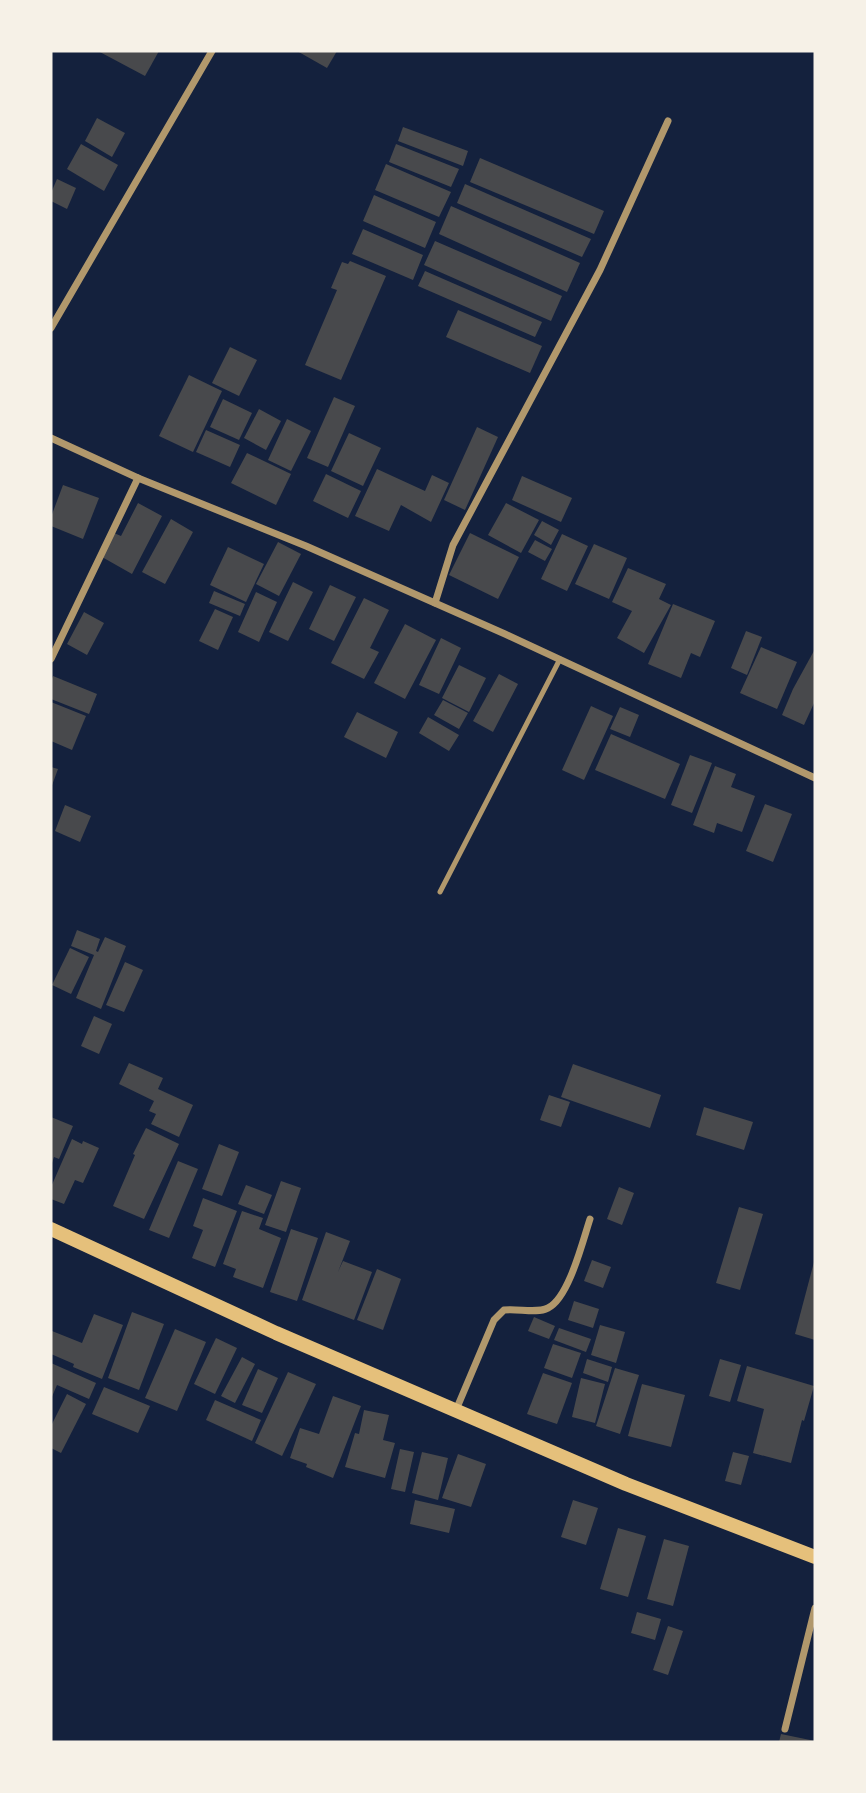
<svg xmlns="http://www.w3.org/2000/svg" width="866" height="1793" viewBox="0 0 866 1793" font-family="Roboto,sans-serif">
	<rect width="100%" height="100%" fill="#14213d"/>
	<!-- building -->
	<g fill="#48494c">
		<polygon points="98,51 159,51 145,76"/>
		<polygon points="297,51 337,51 327,68"/>
		<polygon points="97,118 125,133 112,157 85,141"/>
		<polygon points="403,127 468,151 463,166 398,141"/>
		<polygon points="81,144 118,165 104,191 67,169"/>
		<polygon points="396,144 459,169 451,187 389,162"/>
		<polygon points="480,158 604,211 594,234 470,182"/>
		<polygon points="386,164 451,192 439,217 375,190"/>
		<polygon points="57,179 76,188 67,209 51,201 51,193"/>
		<polygon points="465,184 591,239 582,257 457,203"/>
		<polygon points="374,195 436,222 425,248 363,221"/>
		<polygon points="451,206 580,263 567,292 439,234"/>
		<polygon points="363,229 423,255 413,280 352,254"/>
		<polygon points="435,241 562,296 551,321 424,265"/>
		<polygon points="350,261 386,276 341,380 305,365 337,290 331,288 342,262 348,264"/>
		<polygon points="425,271 542,322 535,337 418,286"/>
		<polygon points="458,310 542,346 530,373 446,337"/>
		<polygon points="230,347 257,360 239,396 212,383"/>
		<polygon points="189,375 222,391 193,452 159,436"/>
		<polygon points="334,397 355,406 328,467 307,458"/>
		<polygon points="223,399 252,413 239,440 210,427"/>
		<polygon points="259,409 281,421 266,450 244,438"/>
		<polygon points="287,419 311,431 291,471 268,460"/>
		<polygon points="477,427 498,437 465,510 444,500"/>
		<polygon points="206,430 240,445 230,467 196,452"/>
		<polygon points="349,433 381,448 363,486 331,471"/>
		<polygon points="247,453 291,474 276,505 231,483"/>
		<polygon points="377,469 425,491 432,475 449,483 431,522 401,505 389,531 355,516"/>
		<polygon points="326,474 361,491 348,518 313,501"/>
		<polygon points="522,476 572,498 561,522 512,500"/>
		<polygon points="63,485 99,498 83,539 51,526 51,517"/>
		<polygon points="138,503 162,516 132,574 102,557 114,533 121,536"/>
		<polygon points="506,503 539,520 521,553 488,535"/>
		<polygon points="171,519 193,532 165,584 142,572"/>
		<polygon points="542,521 559,530 551,545 534,535"/>
		<polygon points="470,533 519,557 498,599 449,575"/>
		<polygon points="562,534 588,546 567,591 541,579"/>
		<polygon points="535,540 552,549 545,561 528,552"/>
		<polygon points="278,542 301,554 279,596 256,584"/>
		<polygon points="594,544 627,558 609,599 575,584"/>
		<polygon points="228,547 264,564 246,602 210,585"/>
		<polygon points="628,568 666,584 659,599 671,605 644,653 617,638 632,611 612,602"/>
		<polygon points="293,582 313,592 288,641 269,632"/>
		<polygon points="330,585 356,597 334,641 309,629"/>
		<polygon points="214,591 245,604 240,616 209,603"/>
		<polygon points="256,592 277,602 259,642 238,632"/>
		<polygon points="364,598 389,610 370,648 379,652 364,679 331,663"/>
		<polygon points="673,604 715,621 700,657 691,653 681,678 648,664"/>
		<polygon points="215,609 233,617 218,650 199,641"/>
		<polygon points="84,612 104,623 87,655 67,644"/>
		<polygon points="405,624 436,640 405,699 374,683"/>
		<polygon points="746,631 762,637 747,675 731,668"/>
		<polygon points="441,638 461,648 439,694 419,685"/>
		<polygon points="761,647 797,662 777,709 740,693"/>
		<polygon points="815,649 815,701 804,725 782,715 793,689"/>
		<polygon points="459,665 486,678 469,712 442,698"/>
		<polygon points="499,674 518,684 493,732 473,721"/>
		<polygon points="53,676 97,694 89,714 51,699 51,681"/>
		<polygon points="443,700 468,713 459,729 434,715"/>
		<polygon points="51,702 86,716 72,750 51,741"/>
		<polygon points="591,706 613,716 584,780 562,770"/>
		<polygon points="620,707 639,715 630,737 610,729"/>
		<polygon points="357,712 398,732 386,758 344,737"/>
		<polygon points="428,717 459,735 449,751 419,733"/>
		<polygon points="611,734 680,764 665,799 595,770"/>
		<polygon points="690,755 712,763 692,813 671,805"/>
		<polygon points="715,766 736,774 731,787 755,796 742,832 717,823 714,833 693,825"/>
		<polygon points="51,767 58,769 51,788"/>
		<polygon points="765,804 792,814 773,862 746,851"/>
		<polygon points="65,805 91,816 80,842 55,831"/>
		<polygon points="77,930 100,939 96,951 98,952 105,937 126,946 101,1009 76,998 94,955 71,946"/>
		<polygon points="70,948 89,957 71,994 52,985"/>
		<polygon points="125,962 143,970 124,1012 106,1005"/>
		<polygon points="94,1016 112,1024 99,1054 81,1046"/>
		<polygon points="129,1063 163,1078 158,1089 193,1105 179,1137 151,1124 156,1114 149,1111 154,1101 119,1084"/>
		<polygon points="573,1064 661,1095 650,1128 561,1097"/>
		<polygon points="549,1095 570,1102 561,1127 540,1120"/>
		<polygon points="704,1107 753,1122 744,1150 696,1135"/>
		<polygon points="51,1117 73,1126 59,1159 54,1157 51,1166"/>
		<polygon points="146,1128 179,1144 144,1219 113,1206 135,1155 133,1154"/>
		<polygon points="72,1139 82,1144 83,1141 99,1148 83,1183 75,1180 64,1204 51,1199 51,1187"/>
		<polygon points="219,1144 239,1152 222,1196 202,1189"/>
		<polygon points="178,1161 198,1169 169,1238 149,1230"/>
		<polygon points="281,1181 301,1188 286,1232 265,1225"/>
		<polygon points="246,1185 272,1195 264,1214 238,1204"/>
		<polygon points="619,1187 634,1193 622,1225 607,1219"/>
		<polygon points="203,1198 237,1211 215,1267 192,1258 203,1230 193,1226"/>
		<polygon points="739,1207 763,1214 740,1290 716,1283"/>
		<polygon points="242,1211 263,1218 259,1229 281,1238 263,1288 233,1277 236,1269 223,1264"/>
		<polygon points="291,1229 318,1238 297,1301 270,1292"/>
		<polygon points="326,1232 350,1241 338,1272 343,1261 372,1272 354,1320 302,1300"/>
		<polygon points="592,1260 611,1267 603,1288 584,1281"/>
		<polygon points="814,1262 815,1262 815,1340 795,1334"/>
		<polygon points="377,1269 401,1279 383,1330 357,1320"/>
		<polygon points="574,1301 599,1309 593,1328 568,1320"/>
		<polygon points="132,1312 164,1324 139,1390 108,1378"/>
		<polygon points="94,1314 123,1325 102,1379 73,1367 74,1364 51,1354 52,1331 82,1343"/>
		<polygon points="534,1317 555,1326 549,1339 528,1331"/>
		<polygon points="600,1325 625,1332 616,1363 591,1355"/>
		<polygon points="559,1328 591,1339 586,1352 554,1340"/>
		<polygon points="175,1329 206,1342 177,1411 145,1398"/>
		<polygon points="216,1338 237,1348 215,1394 194,1384"/>
		<polygon points="553,1344 581,1353 572,1378 544,1368"/>
		<polygon points="242,1357 255,1364 235,1403 221,1396"/>
		<polygon points="587,1359 612,1367 608,1382 583,1373"/>
		<polygon points="720,1359 741,1365 730,1402 709,1396"/>
		<polygon points="51,1363 96,1383 89,1399 57,1385 51,1399"/>
		<polygon points="747,1366 814,1386 804,1421 802,1420 791,1463 753,1453 764,1409 737,1401"/>
		<polygon points="615,1368 639,1375 620,1434 596,1426"/>
		<polygon points="258,1369 278,1378 262,1413 242,1405"/>
		<polygon points="288,1372 316,1384 282,1456 255,1443"/>
		<polygon points="543,1373 572,1383 557,1424 527,1414"/>
		<polygon points="581,1378 605,1384 595,1423 572,1417"/>
		<polygon points="642,1384 685,1395 671,1447 628,1436"/>
		<polygon points="104,1387 150,1406 138,1433 92,1414"/>
		<polygon points="67,1394 86,1404 61,1453 51,1448 51,1426"/>
		<polygon points="333,1396 361,1406 333,1478 306,1467 307,1464 290,1458 300,1428 319,1434"/>
		<polygon points="215,1400 261,1420 252,1441 206,1420"/>
		<polygon points="364,1410 389,1415 383,1440 395,1443 385,1478 345,1467 355,1433 359,1434"/>
		<polygon points="400,1449 414,1452 405,1492 391,1489"/>
		<polygon points="422,1452 448,1458 438,1500 412,1493"/>
		<polygon points="733,1452 749,1456 741,1485 725,1481"/>
		<polygon points="458,1454 486,1464 471,1507 442,1498"/>
		<polygon points="415,1500 455,1509 449,1533 410,1524"/>
		<polygon points="573,1500 598,1508 586,1545 561,1537"/>
		<polygon points="618,1528 646,1536 628,1597 600,1589"/>
		<polygon points="664,1539 689,1546 673,1606 647,1599"/>
		<polygon points="637,1612 661,1619 655,1640 631,1633"/>
		<polygon points="668,1626 683,1631 668,1675 653,1670"/>
		<polygon points="781,1734 815,1741 815,1742 779,1742"/>
	</g>
	<g fill="none" stroke-linecap="round" stroke-linejoin="round">
		<!-- service -->
		<polyline stroke="#b1986c" stroke-width="5" points="440,892 560,659"/>
		<!-- minor -->
		<g stroke="#b1986c" stroke-width="7">
			<polyline points="51,328 212,51"/>
			<polyline points="51,438 138,478 306,546 505,634 815,778"/>
			<polyline points="435,603 453,545 600,270 668,121"/>
			<polyline points="51,659 138,478"/>
			<path d="M456,1410l38,-90 10,-10c14,-2 32,4 44,-2 21,-10 35,-68 42,-89"/>
			<polyline points="785,1729 815,1608"/>
		</g>
		<!-- secondary -->
		<polyline stroke="#e5c07b" stroke-width="14" points="51,1229 276,1333 626,1484 815,1557"/>
	</g>
	<!-- border -->
	<rect width="866" height="1793" fill="none" stroke="#f6f1e7" stroke-width="105"/>
</svg>
